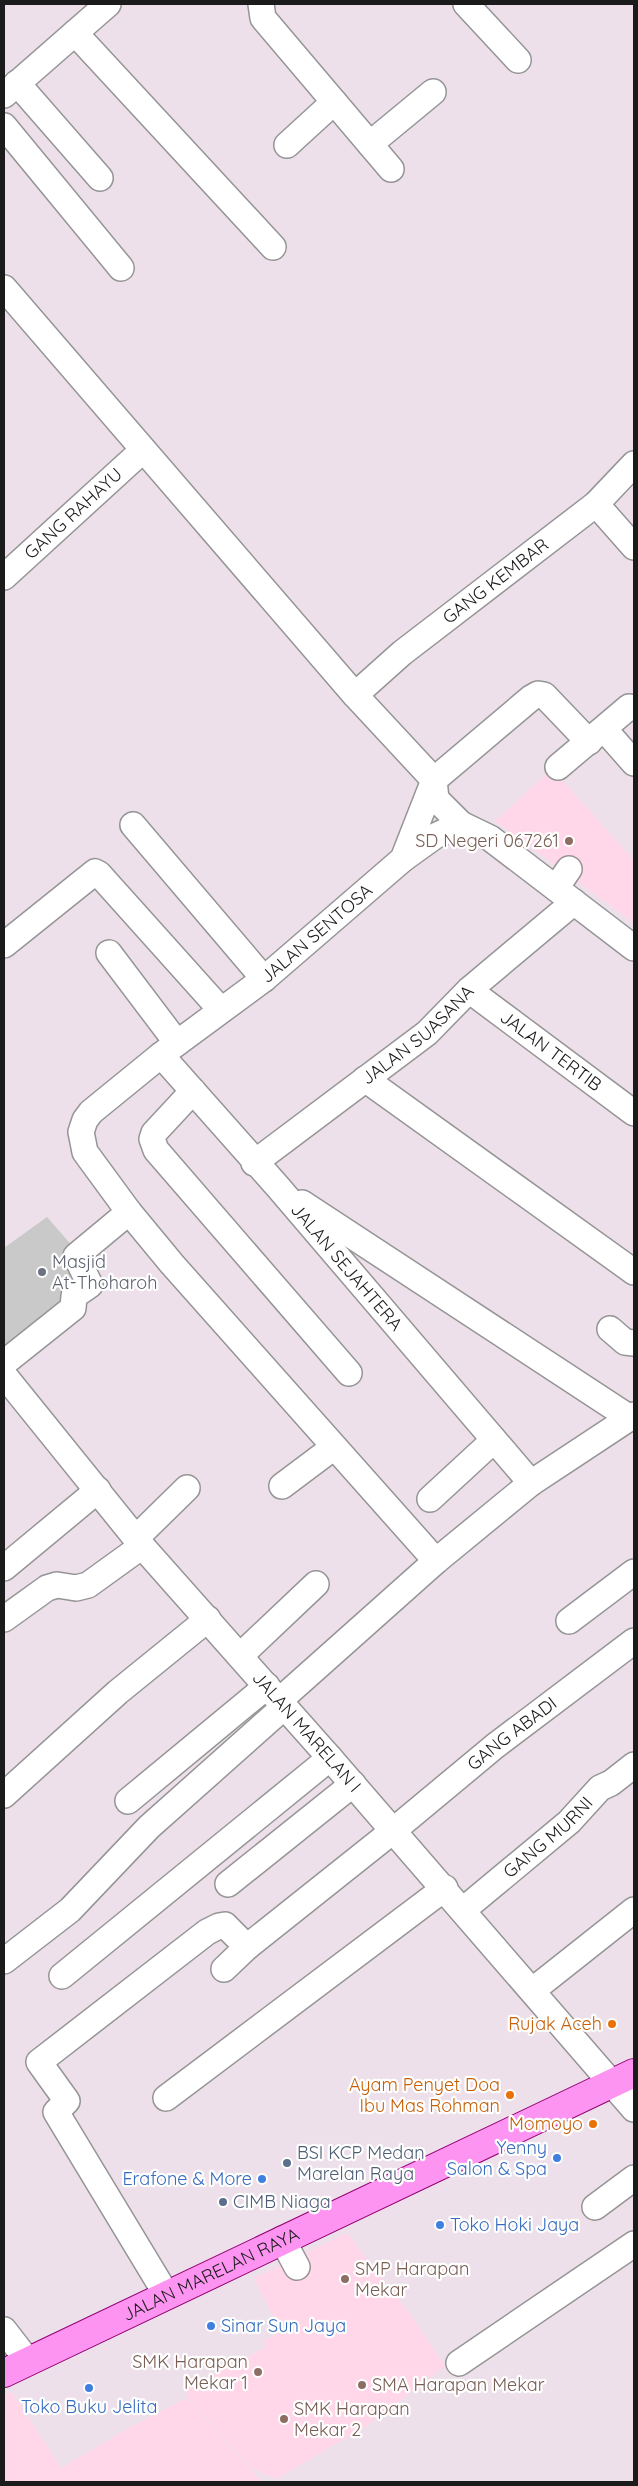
<svg xmlns="http://www.w3.org/2000/svg" width="638" height="2486" viewBox="0 0 638 2486" font-family="Quicksand,sans-serif">
	<rect width="100%" height="100%" fill="#ede0ea"/>
	<!-- education -->
	<g fill="#ffd7e9">
		<polygon points="552,769 634,860 634,923 495,821"/>
		<polygon points="347,2233 412,2317 445,2366 368,2425 276,2479 251,2468 188,2398 186,2389 266,2347 263,2341 281,2332 254,2278"/>
		<polygon points="11,2391 61,2468 131,2427 187,2398 262,2482 4,2482 4,2396"/>
	</g>
	<!-- religious -->
	<polygon fill="#c9c9c9" points="47,1217 101,1279 4,1362 4,1248"/>
	<g fill="none" stroke-linecap="round" stroke-linejoin="round">
		<defs>
			<g id="minor">
				<polyline points="261,4 263,18 391,169"/>
				<polyline points="466,4 518,60"/>
				<polyline points="75,33 273,247"/>
				<polyline points="17,83 100,178"/>
				<polyline points="4,95 108,4"/>
				<polyline points="4,126 121,268"/>
				<polyline points="370,144 433,92"/>
				<polyline points="287,145 334,102"/>
				<polyline points="4,288 355,695 434,780 436,799 461,824"/>
				<polyline points="596,504 634,547"/>
				<path id="s1" d="M4,577l139,-127"/>
				<path id="s2" d="M355,695l47,-42 194,-149 38,-40"/>
				<polyline points="604,729 634,763"/>
				<polyline points="558,767 629,707 634,708"/>
				<polyline points="133,825 264,979"/>
				<polyline points="403,859 435,836 461,824 490,838 634,948"/>
				<polyline points="556,888 569,869"/>
				<polyline points="4,945 95,872 99,874 221,1010"/>
				<polyline points="109,953 177,1043"/>
				<path id="s3" d="M469,990l165,123"/>
				<path id="s4" d="M161,1055l117,132 253,296"/>
				<polyline points="365,1079 634,1272"/>
				<polyline points="193,1091 154,1133 152,1139 156,1150 349,1373"/>
				<path id="s5" d="M254,1163l173,-130 42,-43 105,-88"/>
				<polyline points="302,1203 630,1418"/>
				<polyline points="610,1329 625,1342 634,1343"/>
				<polyline points="4,1363 73,1308 74,1296 90,1285 76,1256 129,1212"/>
				<path id="s6" d="M4,1375l138,171 188,212 304,351"/>
				<polyline points="282,1486 334,1447"/>
				<polyline points="430,1499 494,1440"/>
				<polyline points="136,1538 187,1488"/>
				<path id="s7" d="M436,1561l-264,-297 -43,-52 -44,-60 -4,-20 4,-12 6,-8 70,-57 103,-76 139,-120 31,-79 97,-82 7,-4 6,1 45,47"/>
				<polyline points="4,1568 98,1490"/>
				<polyline points="4,1619 47,1588 57,1585 76,1588 88,1585 142,1546"/>
				<polyline points="569,1621 634,1572"/>
				<polyline points="241,1655 316,1584"/>
				<polyline points="280,1700 436,1561 531,1483 634,1415"/>
				<polyline points="4,1795 118,1692 208,1619"/>
				<polyline points="128,1801 267,1686"/>
				<polyline points="228,1884 353,1784"/>
				<path id="s8" d="M463,1910l106,-88 31,-34 11,-5 23,-18"/>
				<polyline points="4,1961 70,1910 149,1827 285,1706"/>
				<path id="s9" d="M224,1969l23,-22 147,-117 101,-84 139,-105"/>
				<polyline points="62,1976 330,1758"/>
				<polyline points="533,1990 634,1910"/>
				<polyline points="166,2098 445,1888"/>
				<polyline points="595,2207 634,2178"/>
				<polyline points="282,2239 297,2267"/>
				<polyline points="166,2294 56,2112 67,2101 39,2062 207,1932 219,1926 225,1925 247,1947"/>
				<polyline points="4,2330 28,2361"/>
				<polyline points="459,2363 634,2244"/>
			</g>
			<g id="major">
				<path id="s10" d="M4,2373l630,-300"/>
			</g>
		</defs>
		<!-- minor casing -->
		<use href="#minor" stroke="#959595" stroke-width="28"/>
		<!-- major casing -->
		<use href="#major" stroke="#920071" stroke-width="30"/>
		<!-- minor -->
		<use href="#minor" stroke="#fff" stroke-width="25"/>
		<!-- major -->
		<use href="#major" stroke="#fd94f1" stroke-width="28"/>
	</g>
	<!-- markers -->
	<g fill="#8d6e63" stroke="#fff" stroke-width="2">
		<circle cx="569" cy="841" r="5"/>
		<circle cx="345" cy="2279" r="5"/>
		<circle cx="258" cy="2372" r="5"/>
		<circle cx="362" cy="2385" r="5"/>
		<circle cx="284" cy="2419" r="5"/>
	</g>
	<circle fill="#6b7280" stroke="#fff" stroke-width="2" cx="42" cy="1272" r="5"/>
	<g fill="#e8710a" stroke="#fff" stroke-width="2">
		<circle cx="612" cy="2024" r="5"/>
		<circle cx="510" cy="2095" r="5"/>
		<circle cx="593" cy="2124" r="5"/>
	</g>
	<g fill="#3f7fe0" stroke="#fff" stroke-width="2">
		<circle cx="557" cy="2158" r="5"/>
		<circle cx="262" cy="2179" r="5"/>
		<circle cx="440" cy="2225" r="5"/>
		<circle cx="211" cy="2326" r="5"/>
		<circle cx="89" cy="2388" r="5"/>
	</g>
	<g fill="#5c6f8a" stroke="#fff" stroke-width="2">
		<circle cx="287" cy="2163" r="5"/>
		<circle cx="223" cy="2202" r="5"/>
	</g>
	<g text-anchor="middle" stroke-width="4.5" stroke-linejoin="round" paint-order="stroke">
		<!-- street labels -->
		<g font-size="18" fill="#1b1b1b" stroke="#fff">
			<text dy="6" stroke="none"><textPath href="#s1" startOffset="94">GANG RAHAYU</textPath></text>
			<text dy="6" stroke="none"><textPath href="#s2" startOffset="181">GANG KEMBAR</textPath></text>
			<text dy="6" stroke="none"><textPath href="#s7" startOffset="870">JALAN SENTOSA</textPath></text>
			<text dy="6" stroke="none"><textPath href="#s5" startOffset="208">JALAN SUASANA</textPath></text>
			<text dy="6" stroke="none"><textPath href="#s3" startOffset="102">JALAN TERTIB</textPath></text>
			<text dy="6" stroke="none"><textPath href="#s4" startOffset="282">JALAN SEJAHTERA</textPath></text>
			<text dy="6" stroke="none"><textPath href="#s6" startOffset="468">JALAN MARELAN I</textPath></text>
			<text dy="6" stroke="none"><textPath href="#s9" startOffset="372">GANG ABADI</textPath></text>
			<text dy="6" stroke="none"><textPath href="#s8" startOffset="112">GANG MURNI</textPath></text>
			<text dy="6" stroke="none"><textPath href="#s10" startOffset="229">JALAN MARELAN RAYA</textPath></text>
		</g>
		<!-- education labels -->
		<g font-size="18" fill="#785e54" stroke="#fff" text-anchor="start">
			<text x="559" y="847" text-anchor="end">SD Negeri 067261</text>
			<text x="355" y="2275">SMP Harapan<tspan x="355" dy="21">Mekar</tspan></text>
			<text x="248" y="2368" text-anchor="end">SMK Harapan<tspan x="248" dy="21">Mekar 1</tspan></text>
			<text x="372" y="2391">SMA Harapan Mekar</text>
			<text x="294" y="2415">SMK Harapan<tspan x="294" dy="21">Mekar 2</tspan></text>
		</g>
		<!-- worship labels -->
		<g font-size="18" fill="#5b616d" stroke="#fff" text-anchor="start">
			<text x="52" y="1268">Masjid<tspan x="52" dy="21">At-Thoharoh</tspan></text>
		</g>
		<!-- food labels -->
		<g font-size="18" fill="#c56008" stroke="#fff" text-anchor="end">
			<text x="602" y="2030">Rujak Aceh</text>
			<text x="500" y="2091">Ayam Penyet Doa<tspan x="500" dy="21">Ibu Mas Rohman</tspan></text>
			<text x="583" y="2130">Momoyo</text>
		</g>
		<!-- shop labels -->
		<g font-size="18" fill="#366cbe" stroke="#fff" text-anchor="end">
			<text x="547" y="2154">Yenny<tspan x="547" dy="21">Salon &amp; Spa</tspan></text>
			<text x="252" y="2185">Erafone &amp; More</text>
			<text x="450" y="2231" text-anchor="start">Toko Hoki Jaya</text>
			<text x="221" y="2332" text-anchor="start">Sinar Sun Jaya</text>
			<text x="89" y="2413" text-anchor="middle">Toko Buku Jelita</text>
		</g>
		<!-- service labels -->
		<g font-size="18" fill="#4e5e75" stroke="#fff" text-anchor="start">
			<text x="297" y="2159">BSI KCP Medan<tspan x="297" dy="21">Marelan Raya</tspan></text>
			<text x="233" y="2208">CIMB Niaga</text>
		</g>
	</g>
	<!-- border -->
	<rect width="638" height="2486" fill="none" stroke="#1b1b1b" stroke-width="10"/>
</svg>
